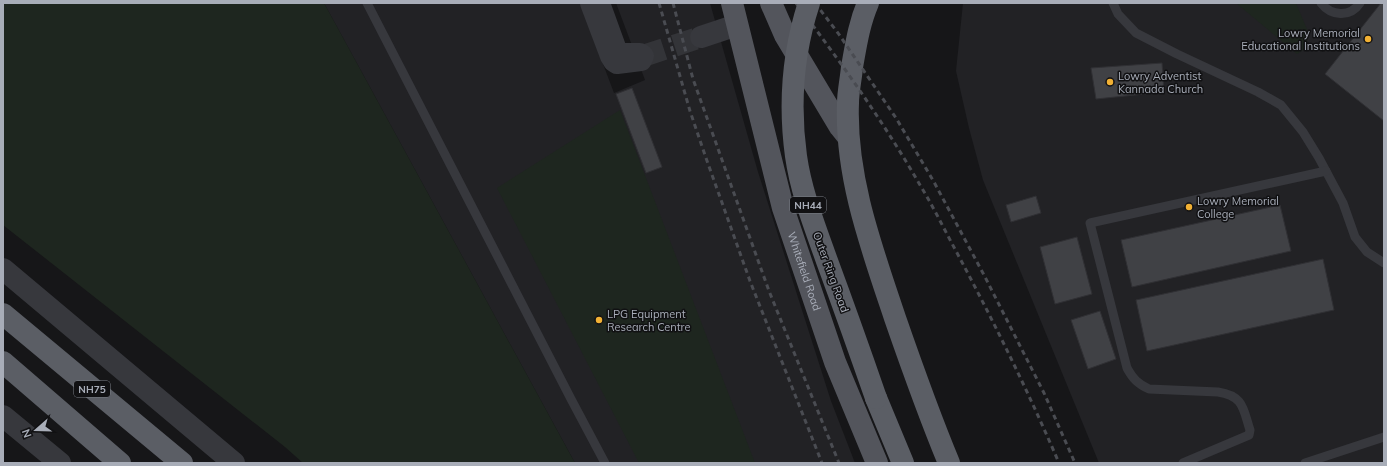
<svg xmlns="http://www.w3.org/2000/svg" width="1387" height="466" viewBox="0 0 1387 466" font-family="Mulish,sans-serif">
	<rect width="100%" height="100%" fill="#161618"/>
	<!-- built -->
	<g fill="#222225">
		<polygon points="324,3 580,3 614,93 645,80 616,3 710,3 758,172 831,401 855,463 575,463"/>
		<polygon points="963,3 1384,3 1384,463 1099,463 983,180 969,128 956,71"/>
	</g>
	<!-- green -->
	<g fill="#1e261f">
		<polygon points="3,3 324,3 575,463 303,463 285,447 3,225"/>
		<polygon points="1236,3 1296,3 1309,34 1305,49 1297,54"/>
		<polygon points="620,110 755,463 639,463 497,188"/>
	</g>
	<!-- building -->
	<g fill="#404145" stroke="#303034">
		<polygon points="1381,3 1384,3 1384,121 1325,74"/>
		<polygon points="1162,63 1164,92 1096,99 1091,68"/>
		<polygon points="632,88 662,167 646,173 616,94"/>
		<polygon points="1036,196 1041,213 1011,222 1006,205"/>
		<polygon points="1280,205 1291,251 1132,287 1121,240"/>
		<polygon points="1077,237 1092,294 1055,304 1040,247"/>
		<polygon points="1323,259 1334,310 1147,351 1136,300"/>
		<polygon points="1100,311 1116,359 1088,369 1071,320"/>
	</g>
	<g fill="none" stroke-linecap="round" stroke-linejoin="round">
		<!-- tertiary-tunnel -->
		<polyline stroke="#333438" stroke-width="22" stroke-dasharray="22 11" stroke-linecap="butt" points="643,56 701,37"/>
		<!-- service -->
		<g stroke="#37383d" stroke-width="9">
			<polyline points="367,3 571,399 605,463"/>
			<polyline points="1113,3 1118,14 1136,33 1177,54 1258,92 1281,105 1303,132 1319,158 1343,203 1355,237 1367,252 1384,263"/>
			<path d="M1321,3c10,13 29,15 39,0"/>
			<path d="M1183,463l66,-28 1,-5c-7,-21 -6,-34 -32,-38l-69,-3c-11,-5 -16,-10 -22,-21l-37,-145 236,-52"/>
			<polyline points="1305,463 1384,437"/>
		</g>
		<!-- tertiary -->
		<g stroke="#37383d" stroke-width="22">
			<polyline points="591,3 611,56 614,61 617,63 641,60 643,56 640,54 620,54 616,50 599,3"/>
			<polyline points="701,37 737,25"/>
			<polyline points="3,269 234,463"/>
			<polyline points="3,416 60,463"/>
		</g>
		<!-- primary -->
		<g stroke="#53555c" stroke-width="22">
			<path id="s1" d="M732,3l51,205 52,154 42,101"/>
			<polyline points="771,3 785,35 840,127 848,137"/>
		</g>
		<!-- trunk -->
		<g stroke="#5b5e65" stroke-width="22">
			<path d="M868,3c-9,21 -12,42 -16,64 -1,12 -4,25 -4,36 -3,74 24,146 47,215 17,49 34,97 54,145"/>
			<polyline points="3,314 182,463"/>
			<polyline points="3,362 120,463"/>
			<polyline points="876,398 903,463"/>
		</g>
		<!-- rail -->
		<g stroke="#4a4c52" stroke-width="3" stroke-dasharray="5 4" stroke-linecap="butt">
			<polyline points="659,3 690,111 706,158 750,281 822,463"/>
			<polyline points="673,3 693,79 769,291 839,463"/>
			<path d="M796,3c44,58 87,118 124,182 13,21 24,44 36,66 37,69 72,140 103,212"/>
			<polyline points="815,3 838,33 896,118 934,182 984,275 1044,393 1075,463"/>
		</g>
		<!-- trunk-bridge -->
		<path stroke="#5b5e65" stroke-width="22" d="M809,3c-16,49 -20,102 -13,153 5,36 19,71 31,105 17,46 33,91 49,137"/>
	</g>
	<!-- markers -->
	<g fill="#f2b134" stroke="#111113" stroke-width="1.5">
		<circle cx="1368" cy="39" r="4"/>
		<circle cx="1110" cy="82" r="4"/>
		<circle cx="1189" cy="207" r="4"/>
		<circle cx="599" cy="320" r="4"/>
	</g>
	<g text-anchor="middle" stroke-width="3" stroke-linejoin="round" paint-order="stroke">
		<!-- shield labels -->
		<g fill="#111113" stroke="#7b7e86" stroke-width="1">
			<rect x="790" y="197" width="36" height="16" rx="3"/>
			<rect x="74" y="381" width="36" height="16" rx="3"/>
		</g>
		<g font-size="10" font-weight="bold" fill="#a8adb8">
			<text x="808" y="209">NH44</text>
			<text x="92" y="393">NH75</text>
		</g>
		<!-- poi labels -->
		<g font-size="11" fill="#a8adb8" stroke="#111113" text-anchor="start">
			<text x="1360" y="37" text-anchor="end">Lowry Memorial<tspan x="1360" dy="13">Educational Institutions</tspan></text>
			<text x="1118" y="80">Lowry Adventist<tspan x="1118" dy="13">Kannada Church</tspan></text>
			<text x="1197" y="205">Lowry Memorial<tspan x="1197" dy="13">College</tspan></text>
			<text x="607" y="318">LPG Equipment<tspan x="607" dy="13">Research Centre</tspan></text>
		</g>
		<!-- street labels -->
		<g font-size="11" fill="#a8adb8" stroke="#111113">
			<text dy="4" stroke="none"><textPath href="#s1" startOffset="278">Whitefield Road</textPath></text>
			<text transform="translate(831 272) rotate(70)" y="4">Outer Ring Road</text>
		</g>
	</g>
	<!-- border -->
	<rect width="1387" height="466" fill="none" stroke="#a8adb8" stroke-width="8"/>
	<!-- north arrow -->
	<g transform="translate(36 430) rotate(250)" stroke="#111113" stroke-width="3" paint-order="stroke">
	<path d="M0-3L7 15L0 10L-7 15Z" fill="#a8adb8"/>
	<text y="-6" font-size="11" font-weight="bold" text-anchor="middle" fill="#a8adb8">N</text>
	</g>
</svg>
